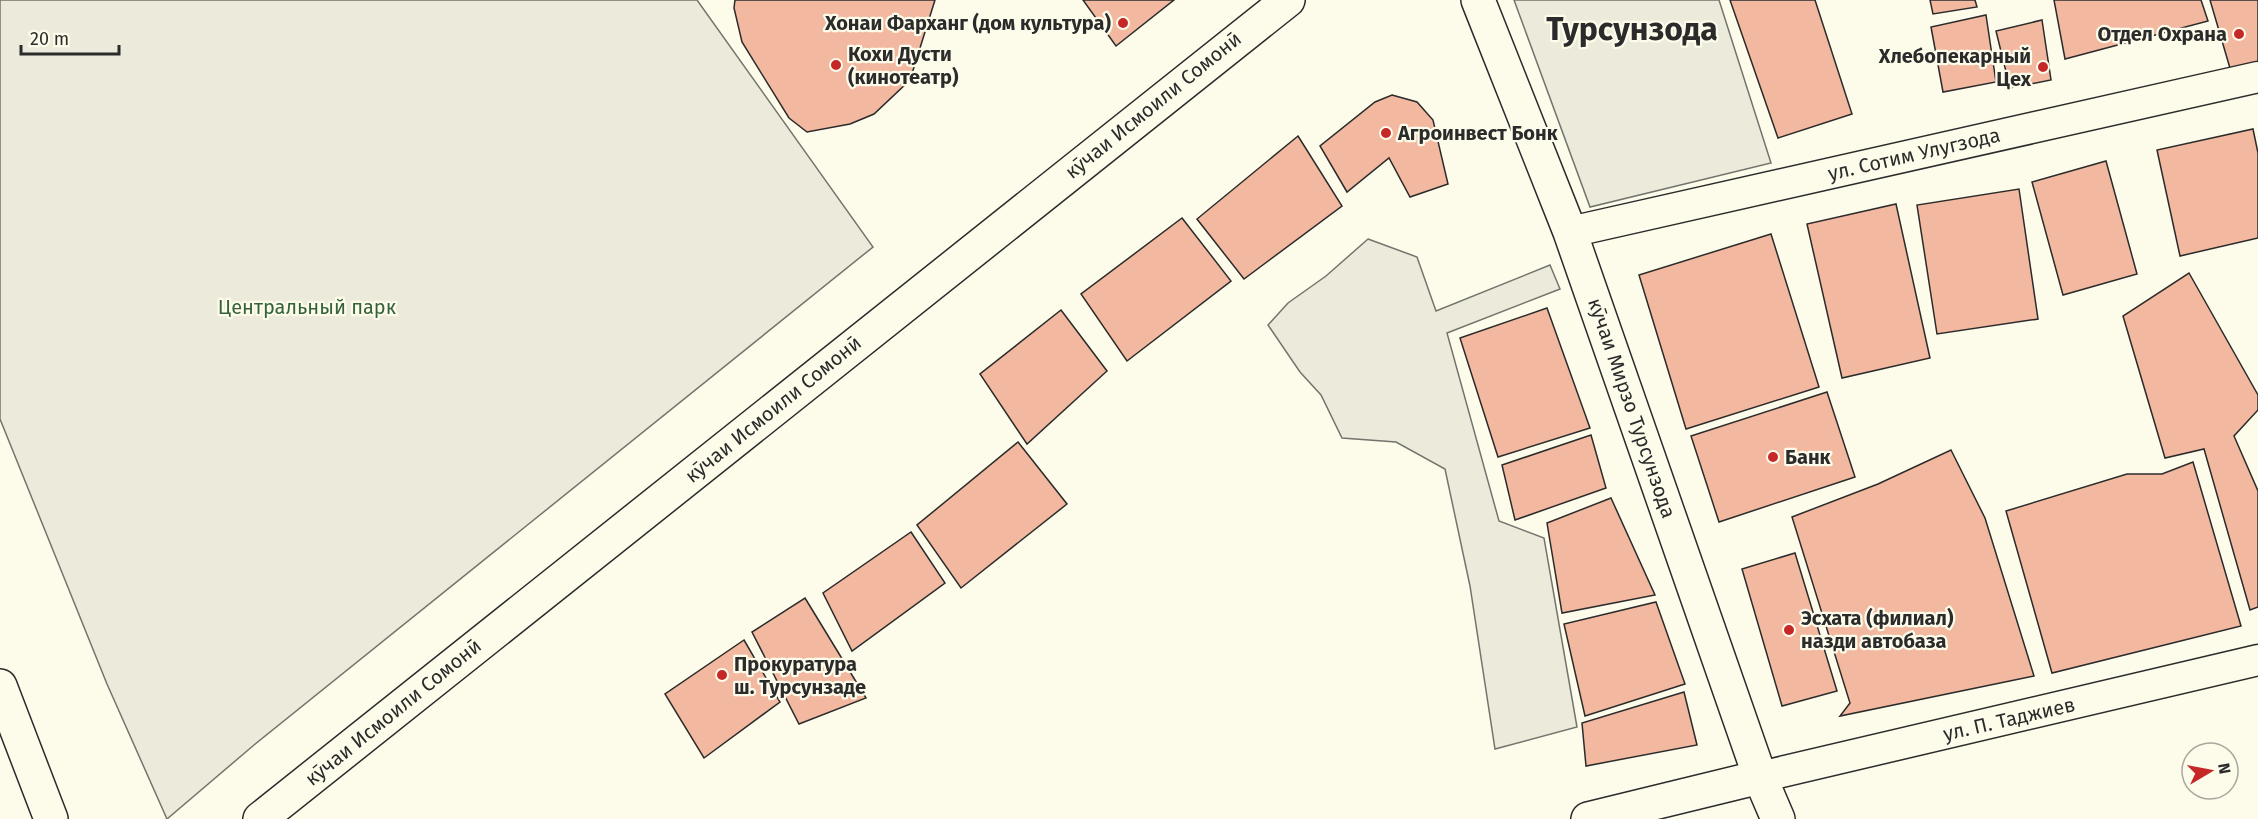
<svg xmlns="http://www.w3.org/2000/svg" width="2258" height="819" viewBox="0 0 2258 819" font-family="'Fira Sans',sans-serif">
	<rect width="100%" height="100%" fill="#fdfbea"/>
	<!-- green -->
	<g fill="#ecebdb" stroke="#74746e" stroke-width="1.5">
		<polygon points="0,0 697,0 873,247 254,745 167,819 107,684 0,419"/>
		<polygon points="1514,0 1719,0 1771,163 1590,207"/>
	</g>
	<!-- parking -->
	<polygon fill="#eceadb" stroke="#74746e" stroke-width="1.5" points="1368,239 1417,257 1436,311 1550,265 1560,289 1447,333 1499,521 1544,538 1577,727 1495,749 1470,586 1445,469 1396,442 1342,438 1321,395 1300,372 1268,325 1288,303 1326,276"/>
	<!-- building -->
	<g fill="#f2b8a0" stroke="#2b2b2b" stroke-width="1.5">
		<polygon points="735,0 935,0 910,80 874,114 850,124 807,132 789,118 742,42 734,8"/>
		<polygon points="1083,0 1174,0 1116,46"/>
		<polygon points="1730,0 1815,0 1852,114 1778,138"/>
		<polygon points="1930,0 1975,0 1977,7 1933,14"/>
		<polygon points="2054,0 2201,0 2208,21 2065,59"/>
		<polygon points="2210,0 2258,0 2258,68 2232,75"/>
		<polygon points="1986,15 1996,82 1943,92 1931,27"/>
		<polygon points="2042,20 2051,80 2010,88 1996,31"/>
		<polygon points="1392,95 1417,102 1433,120 1448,184 1410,197 1389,158 1347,192 1320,146 1375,102"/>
		<polygon points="2253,129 2258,153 2258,238 2180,256 2157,150"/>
		<polygon points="1298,136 1342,206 1244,279 1197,219"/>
		<polygon points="2106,161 2137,274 2063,295 2032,182"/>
		<polygon points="2019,189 2038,319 1937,334 1917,205"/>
		<polygon points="1896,204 1930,358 1842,378 1807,224"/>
		<polygon points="1182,218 1231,281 1127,361 1081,294"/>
		<polygon points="1771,234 1819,387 1686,429 1639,275"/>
		<polygon points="2189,273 2258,395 2258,410 2234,436 2258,491 2258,607 2250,610 2204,449 2165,458 2123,316"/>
		<polygon points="1547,308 1590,428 1498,457 1460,338"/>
		<polygon points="1061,310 1107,371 1027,444 980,374"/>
		<polygon points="1827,392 1855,477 1719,522 1691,436"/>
		<polygon points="1591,435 1606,488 1515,520 1502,465"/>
		<polygon points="1018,442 1067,504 961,588 917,525"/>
		<polygon points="1951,450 1985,518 2034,676 1840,716 1850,703 1792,517 1878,484"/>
		<polygon points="2193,462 2241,626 2052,673 2006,511 2127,474 2162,474"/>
		<polygon points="1611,498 1655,595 1562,613 1547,523"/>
		<polygon points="911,532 945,583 852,651 823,593"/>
		<polygon points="1795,553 1837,691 1782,706 1742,569"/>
		<polygon points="805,598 866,698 799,724 752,632"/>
		<polygon points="1656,602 1685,684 1585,716 1564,624"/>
		<polygon points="744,640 780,702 704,758 665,694"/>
		<polygon points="1684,692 1697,745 1586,766 1582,723"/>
	</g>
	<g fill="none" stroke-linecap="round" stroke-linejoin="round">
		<defs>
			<g id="street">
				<polyline points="1570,232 2258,77"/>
				<polyline points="1760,777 2258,660"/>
			</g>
			<g id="secondary">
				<polyline points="1478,0 1570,232 1760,777 1778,819"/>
				<polyline points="0,686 51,819"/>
				<polyline points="260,819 1288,0"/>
				<polyline points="1588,819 1760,777"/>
			</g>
		</defs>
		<!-- street casing -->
		<use href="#street" stroke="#2b2b2b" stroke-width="33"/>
		<!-- secondary casing -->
		<use href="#secondary" stroke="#2b2b2b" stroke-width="36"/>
		<!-- street -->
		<use href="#street" stroke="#fdfbea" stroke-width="30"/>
		<!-- secondary -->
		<use href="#secondary" stroke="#fdfbea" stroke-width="33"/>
	</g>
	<!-- markers -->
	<g fill="#c62828" stroke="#fdfbea" stroke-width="2">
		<circle cx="1123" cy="23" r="6"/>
		<circle cx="2239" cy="34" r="6"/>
		<circle cx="836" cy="65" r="6"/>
		<circle cx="2043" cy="67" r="6"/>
		<circle cx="1386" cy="133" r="6"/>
		<circle cx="1773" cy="457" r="6"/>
		<circle cx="1789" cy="630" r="6"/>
		<circle cx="722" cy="675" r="6"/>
	</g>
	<g text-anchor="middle" stroke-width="4.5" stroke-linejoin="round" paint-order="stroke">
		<!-- poi labels -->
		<g font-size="20" font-weight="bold" fill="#2b2b2b" stroke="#fdfbea" text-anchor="start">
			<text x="1111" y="30" text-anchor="end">Хонаи Фарханг (дом культура)</text>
			<text x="2227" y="41" text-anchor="end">Отдел Охрана</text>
			<text x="848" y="61">Кохи Дусти<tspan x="848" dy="23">(кинотеатр)</tspan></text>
			<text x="2031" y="63" text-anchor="end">Хлебопекарный<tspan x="2031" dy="23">Цех</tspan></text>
			<text x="1398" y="140">Агроинвест Бонк</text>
			<text x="1785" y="464">Банк</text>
			<text x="1801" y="625">Эсхата (филиал)<tspan x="1801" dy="23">назди автобаза</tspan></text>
			<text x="734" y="671">Прокуратура<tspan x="734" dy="23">ш. Турсунзаде</tspan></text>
		</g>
		<!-- street labels -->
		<g font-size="20" fill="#2b2b2b" stroke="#fdfbea">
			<text transform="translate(1153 105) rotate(-39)" y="7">кӯчаи Исмоили Сомонӣ</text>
			<text transform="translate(1914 154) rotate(-13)" y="7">ул. Сотим Улугзода</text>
			<text transform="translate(1632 408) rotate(71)" y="7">кӯчаи Мирзо Турсунзода</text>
			<text transform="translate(773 409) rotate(-39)" y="7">кӯчаи Исмоили Сомонӣ</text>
			<text transform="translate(393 712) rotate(-39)" y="7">кӯчаи Исмоили Сомонӣ</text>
			<text transform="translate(2009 719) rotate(-13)" y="7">ул. П. Таджиев</text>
		</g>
		<!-- park labels -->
		<g font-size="20" fill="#34623c" stroke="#fdfbea">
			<text x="307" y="314">Центральный парк</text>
		</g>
		<!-- town labels -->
		<g font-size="32" font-weight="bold" fill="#2b2b2b" stroke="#fdfbea">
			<text x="1632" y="40">Турсунзода</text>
		</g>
	</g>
	<!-- north arrow -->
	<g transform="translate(2210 771) rotate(80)"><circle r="28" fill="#fdfbea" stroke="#a9a89e" stroke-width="1.5"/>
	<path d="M0-4.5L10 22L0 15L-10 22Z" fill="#c62828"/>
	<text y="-9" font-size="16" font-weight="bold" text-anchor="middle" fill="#2b2b2b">N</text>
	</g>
	<!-- scale -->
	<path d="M21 45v9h98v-9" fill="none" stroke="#2b2b2b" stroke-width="3"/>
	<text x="30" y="45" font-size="18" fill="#2b2b2b" stroke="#fdfbea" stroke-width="4.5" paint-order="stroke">20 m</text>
</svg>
